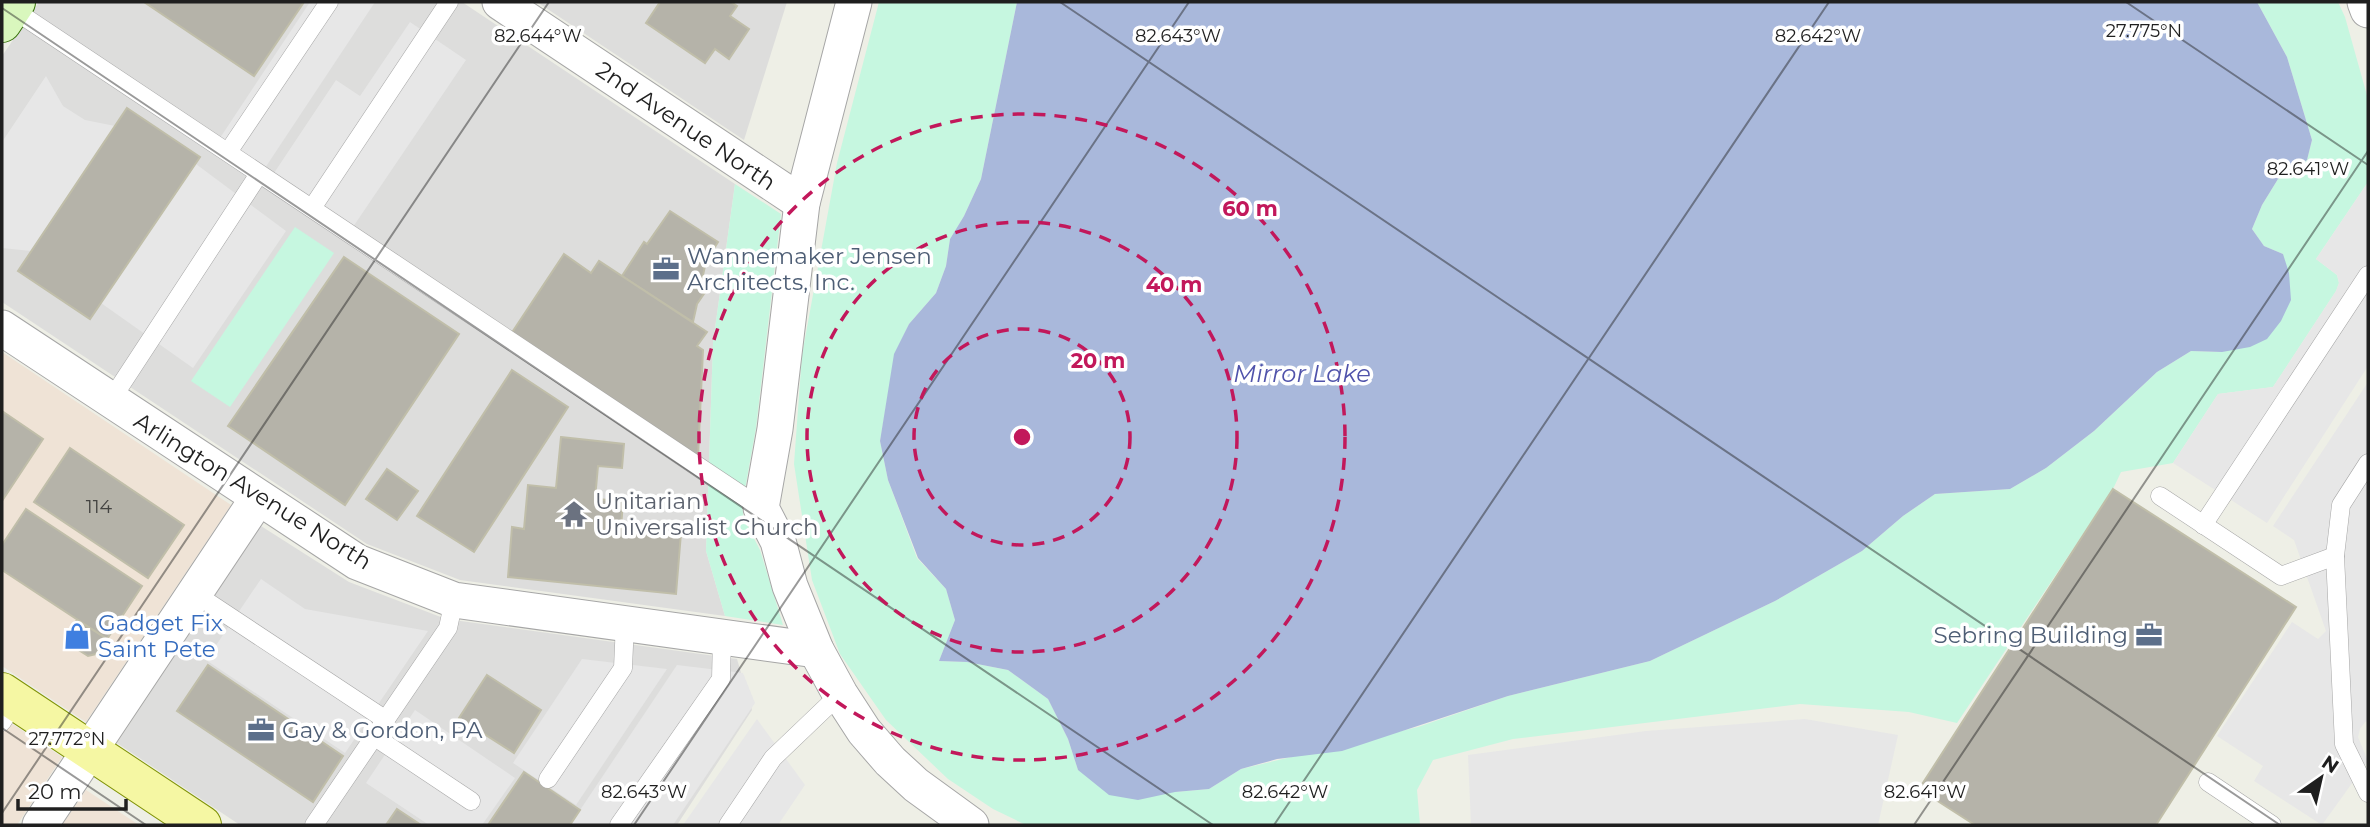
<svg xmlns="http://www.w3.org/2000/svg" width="2370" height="827" viewBox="0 0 2370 827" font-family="Montserrat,sans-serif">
	<rect width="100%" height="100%" fill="#eeefe6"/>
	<!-- residential -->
	<g fill="#dddddc">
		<polygon points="39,2 462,2 735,184 713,343 706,551 725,616 460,580 367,544 2,302 2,56"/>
		<polygon points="537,2 787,2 744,140"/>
		<polygon points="261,526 349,582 446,619 737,659 752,710 677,825 240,825 117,743"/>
	</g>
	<!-- commercial -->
	<g fill="#efe3d6">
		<polygon points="2,352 231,505 86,722 2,666"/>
		<polygon points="2,717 62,757 17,825 2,825"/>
		<polygon points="86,790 139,825 62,825"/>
	</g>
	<!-- park -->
	<g fill="#c6f7e0">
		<polygon points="879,2 1017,2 981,179 964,216 950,239 946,266 936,293 909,324 895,354 880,441 888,480 917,558 946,589 955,620 939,661 967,662 1008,670 1048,699 1068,739 1078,770 1175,792 1209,789 1241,769 1418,727 1508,696 1650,661 1775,601 1862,551 1903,516 1935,494 2010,489 2046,468 2094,431 2157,372 2191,351 2222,352 2283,254 2264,246 2252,229 2262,205 2278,179 2307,160 2312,140 2287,57 2257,2 2338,2 2345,17 2368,99 2368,182 2316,259 2337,275 2339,283 2336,291 2273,387 2218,394 2173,463 2121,472 2113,489 1957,723 1909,712 1800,704 1513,739 1433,760 1417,790 1420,825 1026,825 993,809 948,779 886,720 840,654 812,580 794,464 802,355 837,163"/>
		<polygon points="735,184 781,214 756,428 742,506 744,519 760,550 783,625 725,616 706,551 713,343"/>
		<polygon points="295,227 334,253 230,407 191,381"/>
	</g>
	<!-- parking -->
	<g fill="#e7e7e7">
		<polygon points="310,2 375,2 265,168 220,138"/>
		<polygon points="410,22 466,60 353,227 274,173 336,80 360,96"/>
		<polygon points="46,76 63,106 85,120 115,126 31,251 2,248 2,142"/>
		<polygon points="196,164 286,231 193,368 101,303"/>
		<polygon points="2368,182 2368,366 2267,523 2173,463 2218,394 2273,387 2336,291 2339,283 2337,275 2316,259"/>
		<polygon points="2368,382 2368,721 2365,722 2360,729 2358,737 2368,761 2322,825 2254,781 2263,766 2217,736 2292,622 2318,639 2326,631 2294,540 2273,526"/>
		<polygon points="261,579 305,609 428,631 345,753 206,660"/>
		<polygon points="582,659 667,669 576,805 513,763"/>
		<polygon points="677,665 743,673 755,703 673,825 570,825"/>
		<polygon points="415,710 515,778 482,825 429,825 366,783"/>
		<polygon points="757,719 805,785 778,825 683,825"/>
		<polygon points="1805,719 1898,735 1878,825 1471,825 1468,755 1646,731"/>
	</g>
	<!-- water -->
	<polygon fill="#a9b8db" points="1017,2 2257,2 2287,57 2312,140 2307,160 2278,179 2262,205 2252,229 2264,246 2283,254 2289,273 2291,300 2281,321 2267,339 2250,347 2222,352 2191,351 2157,372 2094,431 2046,468 2010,489 1935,494 1903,516 1862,551 1775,601 1650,661 1508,696 1342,751 1277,759 1241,769 1209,789 1175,792 1138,800 1109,795 1078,770 1068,739 1048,699 1008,670 967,662 939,661 955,620 946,589 918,558 888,480 880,441 894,354 909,324 936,293 946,266 950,239 964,216 981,179"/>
	<!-- building -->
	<g fill="#b5b3a9" stroke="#c0bea9" stroke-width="2">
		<polygon points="144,2 304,2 254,76"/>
		<polygon points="660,2 731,2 737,6 730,16 749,29 729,59 715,49 705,63 646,23"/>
		<polygon points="127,108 200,157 90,319 18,271"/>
		<polygon points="670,211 718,242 706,261 702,280 710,285 697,304 693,322 622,276 644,242 647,244"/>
		<polygon points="564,254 591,273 599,261 707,332 697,346 703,350 698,457 511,334"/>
		<polygon points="344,257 459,334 345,505 228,426"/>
		<polygon points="512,370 568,407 474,552 417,516"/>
		<polygon points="2,411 43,439 2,501"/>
		<polygon points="561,437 624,444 622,468 598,466 595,499 623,501 621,528 681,533 676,594 508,577 512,527 524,529 528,485 556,488"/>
		<polygon points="70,448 184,525 148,578 34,502"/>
		<polygon points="387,469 418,491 397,520 366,499"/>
		<polygon points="2113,489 2296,607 2156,825 1975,825 1919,789"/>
		<polygon points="26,509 142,586 107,639 2,570 2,545"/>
		<polygon points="77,620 107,639 96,654 88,656 66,642 66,635"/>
		<polygon points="208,665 343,756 313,802 177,711"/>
		<polygon points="487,675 541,710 514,753 459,718"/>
		<polygon points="524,772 580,810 570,825 488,825"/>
		<polygon points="397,809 421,825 386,825"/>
	</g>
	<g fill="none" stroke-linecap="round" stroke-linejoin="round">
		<defs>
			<g id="service">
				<polyline points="8,6 761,508"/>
				<polyline points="228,152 329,2"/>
				<polyline points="312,208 449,2"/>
				<polyline points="111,400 259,174"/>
				<polyline points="2368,463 2341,505 2335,556 2344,744 2368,793"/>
				<polyline points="2160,496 2281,576 2335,556"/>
				<polyline points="2203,525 2368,275"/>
				<polyline points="194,593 386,720"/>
				<polyline points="2,722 16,701"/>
				<polyline points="375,737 471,801"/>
				<polyline points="548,779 623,668 625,623"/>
				<polyline points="2208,782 2272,825"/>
				<polyline points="314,825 448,628 454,600"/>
				<polyline points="619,825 721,679 722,637"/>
				<polyline points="728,825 773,758 840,694"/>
			</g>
			<g id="minor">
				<polyline points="500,2 802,203"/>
				<polyline points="854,2 802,203 775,429 761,508 778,541 790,586 816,650 840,694 864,731 890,761 916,785 971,825"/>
				<polyline points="2365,2 2368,10"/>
				<polyline points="2,328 357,562 454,600 816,650"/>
				<polyline points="40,825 258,498"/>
			</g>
			<polyline id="secondary" points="2,23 16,2"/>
			<polyline id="primary" points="2,692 202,825"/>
		</defs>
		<!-- service casing -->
		<use href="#service" stroke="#a6a6a6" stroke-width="19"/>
		<!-- minor casing -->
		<use href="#minor" stroke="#a6a6a6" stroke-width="37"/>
		<!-- secondary casing -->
		<use href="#secondary" stroke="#37720a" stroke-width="40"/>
		<!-- primary casing -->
		<use href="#primary" stroke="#809307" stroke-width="40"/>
		<!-- service -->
		<use href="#service" stroke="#fff" stroke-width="18"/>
		<!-- minor -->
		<use href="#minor" stroke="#fff" stroke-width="35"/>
		<!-- secondary -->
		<use href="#secondary" stroke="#d9f7bd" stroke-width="38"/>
		<!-- primary -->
		<use href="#primary" stroke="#f5f7a3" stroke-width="38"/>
	</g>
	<!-- ticks -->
	<path fill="none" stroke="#1f1f1f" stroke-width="2" stroke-opacity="0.45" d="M1060,2l1220,823M2126,2l242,163M2,8l1211,817M2,728l144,97M2,813l547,-811M634,825l555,-823M1274,825l555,-823M1914,825l454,-674"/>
	<!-- distance rings -->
	<g fill="none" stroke="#c2185b" stroke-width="3.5" stroke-dasharray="12 9">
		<circle cx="1022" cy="437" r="108"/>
		<circle cx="1022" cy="437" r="215"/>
		<circle cx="1022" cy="437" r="323"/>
	</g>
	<!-- icons -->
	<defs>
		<symbol id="office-bare" viewBox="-9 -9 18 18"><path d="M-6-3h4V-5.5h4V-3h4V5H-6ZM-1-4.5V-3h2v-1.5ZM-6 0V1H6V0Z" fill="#5c6f8a" stroke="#fff" stroke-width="2.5" paint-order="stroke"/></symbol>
		<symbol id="temple-bare" viewBox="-9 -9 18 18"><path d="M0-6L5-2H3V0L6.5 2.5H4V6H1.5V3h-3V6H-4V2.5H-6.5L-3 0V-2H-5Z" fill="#6b7280" stroke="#fff" stroke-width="2.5" paint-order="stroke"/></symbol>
		<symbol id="shop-bare" viewBox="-9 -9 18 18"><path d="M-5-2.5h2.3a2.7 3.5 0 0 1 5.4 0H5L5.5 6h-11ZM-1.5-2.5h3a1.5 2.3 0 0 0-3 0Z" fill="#3f7fe0" stroke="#fff" stroke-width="2.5" paint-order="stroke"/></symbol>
	</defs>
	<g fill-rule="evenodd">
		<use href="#office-bare" x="647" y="250" width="38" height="38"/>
		<use href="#temple-bare" x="555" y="495" width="38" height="38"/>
		<use href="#office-bare" x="2130" y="616" width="38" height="38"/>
		<use href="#shop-bare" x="58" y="617" width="38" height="38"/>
		<use href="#office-bare" x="242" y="711" width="38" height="38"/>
	</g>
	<g text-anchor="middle" stroke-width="7" stroke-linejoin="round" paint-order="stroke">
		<!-- number labels -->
		<g font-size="19" fill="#444442">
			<text x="99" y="513">114</text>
		</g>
		<!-- street labels -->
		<g font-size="23" fill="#1f1f1f" stroke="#fff">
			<text transform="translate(686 126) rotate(34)" y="8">2nd Avenue North</text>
			<text transform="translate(253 491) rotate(32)" y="8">Arlington Avenue North</text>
		</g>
		<!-- service labels -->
		<g font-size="23" fill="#4e5e75" stroke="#fff" text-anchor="start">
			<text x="687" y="264">Wannemaker Jensen<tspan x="687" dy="26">Architects, Inc.</tspan></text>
			<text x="2128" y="643" text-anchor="end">Sebring Building</text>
			<text x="282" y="738">Gay &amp; Gordon, PA</text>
		</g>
		<!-- worship labels -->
		<g font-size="23" fill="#5b616d" stroke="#fff" text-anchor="start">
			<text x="595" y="509">Unitarian<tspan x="595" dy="26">Universalist Church</tspan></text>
		</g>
		<!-- shop labels -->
		<g font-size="23" fill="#366cbe" stroke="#fff" text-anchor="start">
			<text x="98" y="631">Gadget Fix<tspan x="98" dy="26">Saint Pete</tspan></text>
		</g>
		<!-- water labels -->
		<g font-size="24" font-style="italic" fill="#5053ab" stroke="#fff">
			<text x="1302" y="382">Mirror Lake</text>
		</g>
	</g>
	<g font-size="18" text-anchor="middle" fill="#1f1f1f" stroke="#fff" stroke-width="7" stroke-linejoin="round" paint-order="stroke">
		<text x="2144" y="37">27.775°N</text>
		<text x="538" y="42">82.644°W</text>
		<text x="1178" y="42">82.643°W</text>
		<text x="1818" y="42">82.642°W</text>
		<text x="2308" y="175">82.641°W</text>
		<text x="67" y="745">27.772°N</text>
		<text x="644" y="798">82.643°W</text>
		<text x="1285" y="798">82.642°W</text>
		<text x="1925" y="798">82.641°W</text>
	</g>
	<circle cx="1022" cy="437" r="10" fill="#c2185b" stroke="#fff" stroke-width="3.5"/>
	<g font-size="21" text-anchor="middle" font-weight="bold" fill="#c2185b" stroke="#fff" stroke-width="7" stroke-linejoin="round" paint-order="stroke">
		<text x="1250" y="216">60 m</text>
		<text x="1174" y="292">40 m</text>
		<text x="1098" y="368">20 m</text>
	</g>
	<!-- border -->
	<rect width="2370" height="827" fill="none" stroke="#1f1f1f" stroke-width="7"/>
	<!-- north arrow -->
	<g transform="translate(2321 778) rotate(34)" stroke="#ffffff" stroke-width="5" paint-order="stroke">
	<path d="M0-5L12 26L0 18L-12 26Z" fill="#1f1f1f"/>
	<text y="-10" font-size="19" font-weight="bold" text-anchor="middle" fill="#1f1f1f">N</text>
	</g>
	<!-- scale -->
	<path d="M18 799v10h108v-10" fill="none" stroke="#1f1f1f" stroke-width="3.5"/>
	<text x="28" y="799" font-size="21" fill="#1f1f1f" stroke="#ffffff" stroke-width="5" paint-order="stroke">20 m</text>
</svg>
